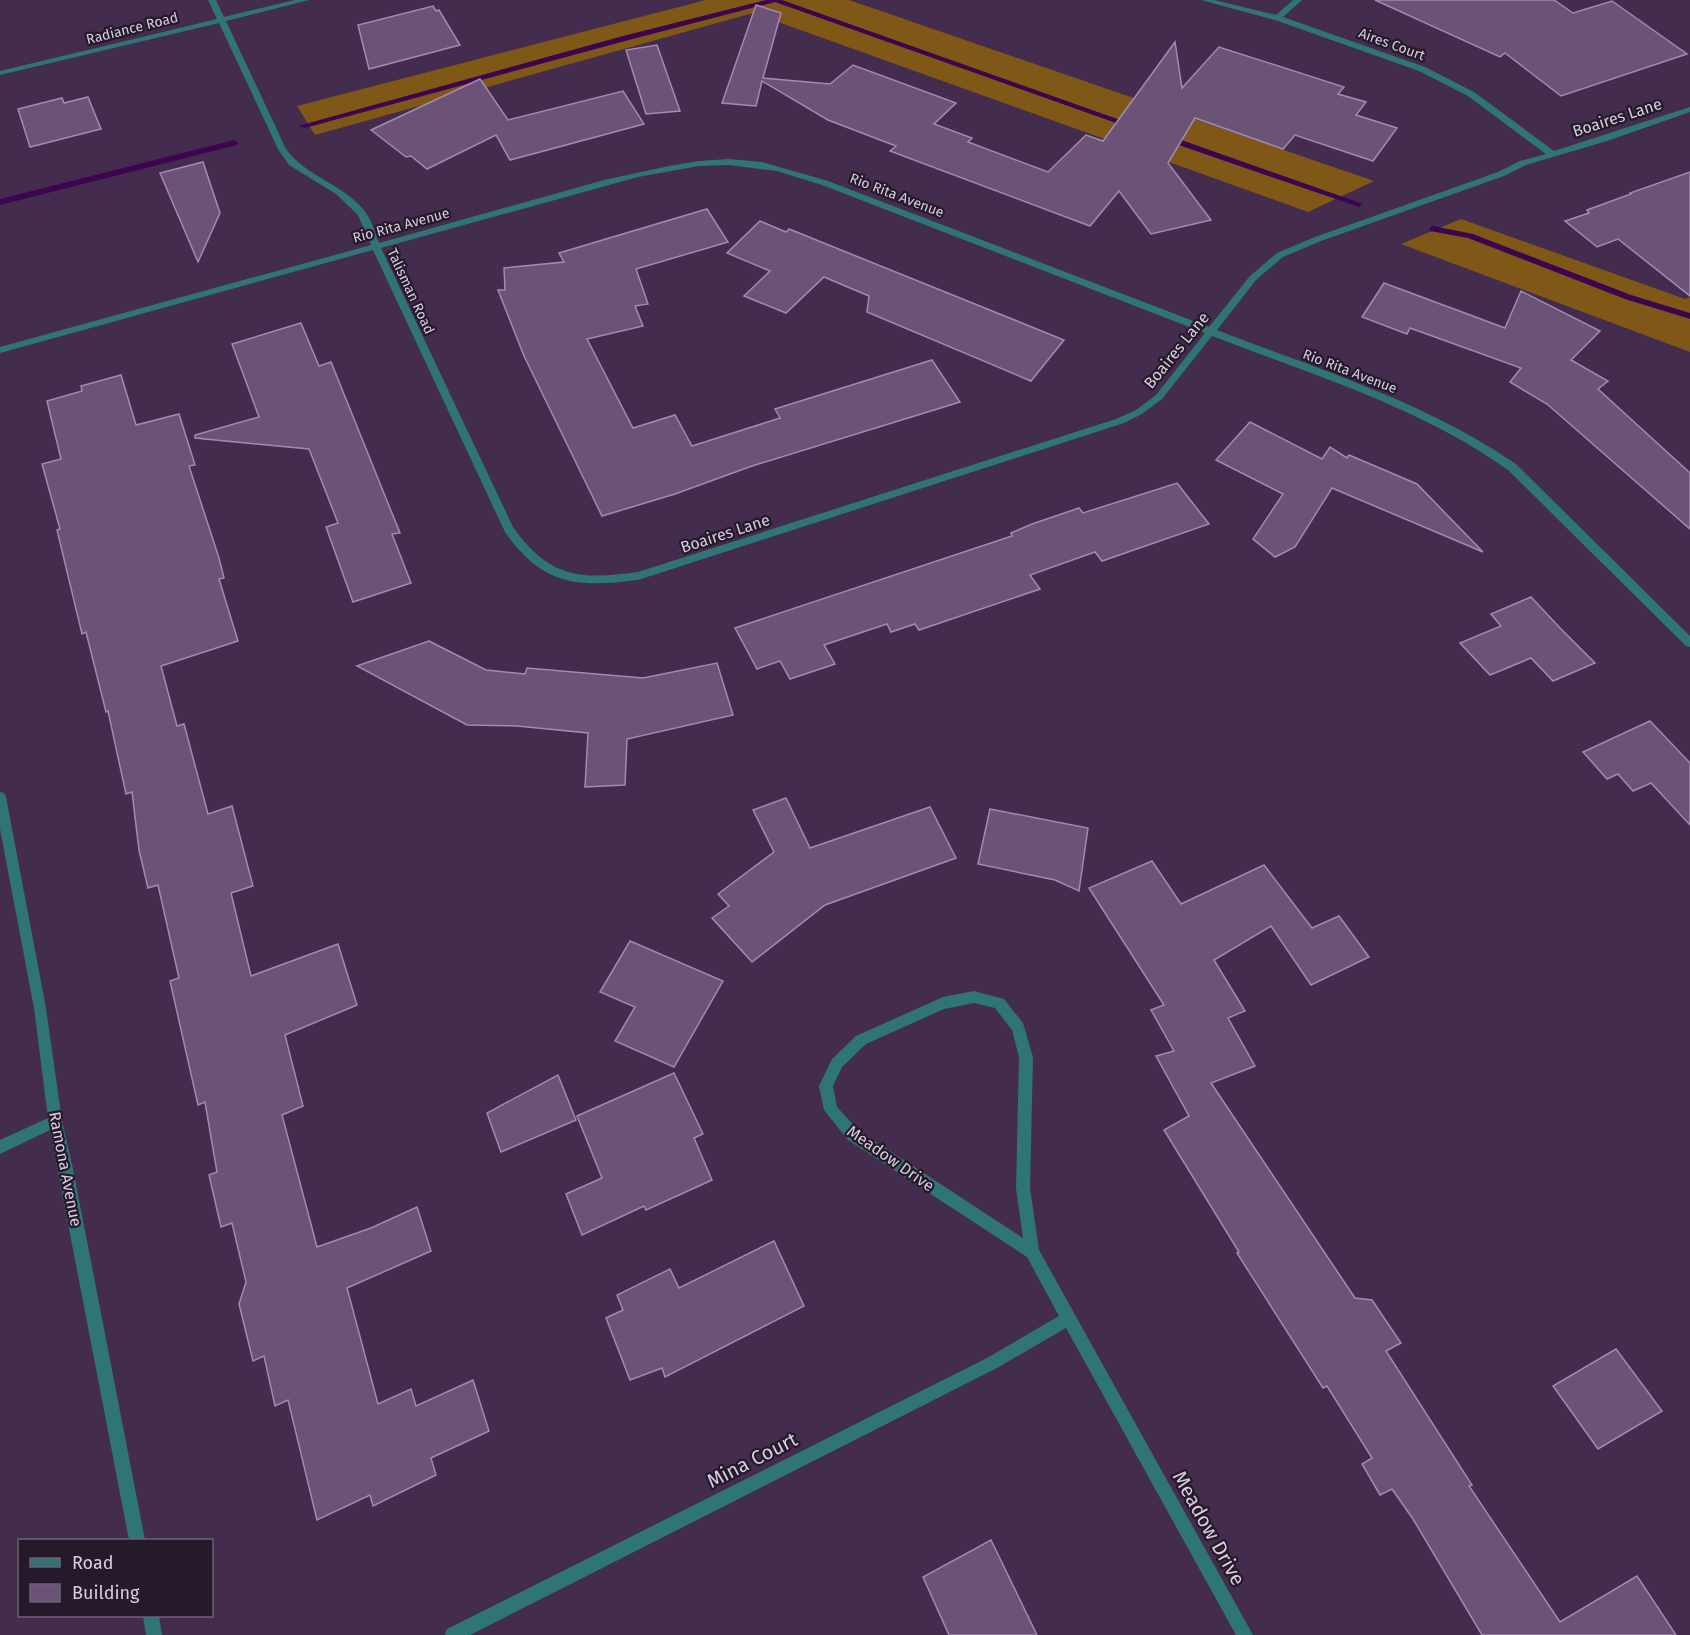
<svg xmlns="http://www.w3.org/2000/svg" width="1690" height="1635" viewBox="0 0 1690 1635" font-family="'Fira Sans',sans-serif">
	<rect width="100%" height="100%" fill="#432c4e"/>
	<!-- forest -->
	<g fill="#7f5818">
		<polygon points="706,0 849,0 1374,181 1308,212 753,13 315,135 297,106"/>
		<polygon points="1461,219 1685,299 1690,297 1690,352 1401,244"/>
	</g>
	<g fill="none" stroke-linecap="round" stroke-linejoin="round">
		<!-- stream -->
		<g fill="#3c064f" fill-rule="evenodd">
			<polygon points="766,0 782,0 1137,126 1130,128 775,2 629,40 305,128 298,126 623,36"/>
			<polygon points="1164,136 1170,136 1363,204 1359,207 1356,206 1164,140"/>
			<polygon points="234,140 238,143 237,145 0,205 0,199"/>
			<polygon points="1433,226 1473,234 1631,295 1690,313 1690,319 1625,299 1468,238 1430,231 1430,227"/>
		</g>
	</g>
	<!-- building -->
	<g fill="#6b5277" stroke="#a48ab1" stroke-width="1.5">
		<polygon points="1375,0 1554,0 1573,13 1612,1 1687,54 1561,96 1505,53 1500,57"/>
		<polygon points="756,5 781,13 763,78 830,84 853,65 956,103 934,124 972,138 968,142 1048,172 1086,135 1103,141 1175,42 1182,88 1219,47 1344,87 1338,94 1366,102 1356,115 1397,128 1373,161 1295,135 1283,149 1195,118 1168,163 1211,220 1151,234 1119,191 1090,226 890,151 896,146 828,120 762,81 756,106 722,103"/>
		<polygon points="433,6 436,11 439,10 460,45 369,69 358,25"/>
		<polygon points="657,45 680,111 646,114 626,50"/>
		<polygon points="480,79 508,120 623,91 644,124 510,160 496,135 427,169 411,156 406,157 371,130"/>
		<polygon points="88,97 101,129 30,147 18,109 62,98 64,103"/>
		<polygon points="203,162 220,213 198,262 160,173"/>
		<polygon points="1690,172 1690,296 1618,239 1597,247 1565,221 1589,213 1587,210 1631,194 1630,193"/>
		<polygon points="707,209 728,242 636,269 648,304 635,306 643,326 587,339 633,428 675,415 692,446 780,418 775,409 932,360 960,402 752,466 675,494 602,516 524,356 498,290 505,290 504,268 564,262 559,253"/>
		<polygon points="760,221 786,232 789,229 1064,340 1031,381 867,312 869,296 824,277 786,313 744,296 770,271 727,253"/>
		<polygon points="1384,283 1505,328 1521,291 1600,331 1571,360 1608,381 1598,389 1690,473 1690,529 1547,404 1510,382 1521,368 1410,328 1407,334 1362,317"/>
		<polygon points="301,323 319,366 331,362 400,533 392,534 411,583 353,602 326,527 338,523 309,449 195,438 195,435 259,417 232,344"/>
		<polygon points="121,375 136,425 179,414 195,465 189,466 219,558 224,578 219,579 238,641 161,666 177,726 184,724 208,814 232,806 253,886 231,893 251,976 338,944 357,1005 285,1035 303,1106 282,1115 317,1247 371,1228 417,1207 431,1251 347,1288 378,1404 411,1389 416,1406 473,1380 489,1431 431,1458 436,1475 373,1506 370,1495 317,1520 288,1400 275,1406 264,1356 253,1361 239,1304 246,1282 232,1223 221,1227 209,1175 217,1172 205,1102 198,1105 170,981 179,978 158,885 148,888 139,850 132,792 126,794 108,711 106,712 86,632 82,634 57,530 60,529 42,464 61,459 47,401 82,391 81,386"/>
		<polygon points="1250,422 1322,459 1330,447 1347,458 1349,455 1417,484 1483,552 1332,488 1295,547 1275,557 1253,539 1283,494 1216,460"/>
		<polygon points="1177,483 1209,524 1102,561 1095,552 1030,575 1040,589 919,630 915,624 891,632 887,624 824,645 835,664 790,679 780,661 757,669 735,628 1012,536 1011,533 1032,524 1079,508 1083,513"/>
		<polygon points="1531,597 1561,629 1595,663 1553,681 1531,658 1490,675 1460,643 1501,626 1491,614"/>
		<polygon points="429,641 486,670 525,674 527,668 643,678 717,663 733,715 627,739 625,785 585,787 588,733 517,726 467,725 357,666"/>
		<polygon points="1650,721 1690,763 1690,825 1651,783 1633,791 1618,774 1607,779 1583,752"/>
		<polygon points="786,798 810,848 930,807 956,858 825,905 752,962 712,918 729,906 718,894 774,852 753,810"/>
		<polygon points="990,809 1088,828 1079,891 1055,880 978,864"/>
		<polygon points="1152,861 1181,904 1264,865 1312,928 1339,916 1369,957 1311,985 1271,926 1214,960 1245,1011 1228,1018 1255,1066 1211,1083 1355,1298 1372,1300 1401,1343 1386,1351 1472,1485 1469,1486 1560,1622 1637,1576 1676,1635 1482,1635 1413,1519 1392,1489 1380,1495 1362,1464 1372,1458 1327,1386 1323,1388 1237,1253 1239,1252 1164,1130 1189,1116 1156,1056 1174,1051 1151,1010 1164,1005 1089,888"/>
		<polygon points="630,941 723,981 674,1067 615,1041 635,1007 600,992"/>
		<polygon points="674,1073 703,1134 694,1138 712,1180 646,1210 644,1206 582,1235 566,1194 602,1178 577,1116"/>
		<polygon points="558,1075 576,1120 501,1152 487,1113"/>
		<polygon points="774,1241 804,1306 665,1377 662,1368 630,1380 606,1318 623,1310 617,1295 670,1269 679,1288"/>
		<polygon points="1616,1349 1662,1411 1598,1449 1553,1386"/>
		<polygon points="991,1540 1037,1635 949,1635 923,1577"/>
	</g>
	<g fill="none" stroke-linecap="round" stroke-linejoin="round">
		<!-- street -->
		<g fill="#307575" fill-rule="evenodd">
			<path d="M208,0h8l8,17 71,-17h14l-83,21 60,128c20,28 59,35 80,64 6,8 9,20 13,30l225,-63 65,-14 30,-5 30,-2 33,3 66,19 381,146 41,-51 27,-23 38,-16 183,-65 22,-11 26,-7 -78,-58 -49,-25 -144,-51 -74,-20h13l62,15 17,-15h9l-19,17 142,50 49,25 80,59 136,-44v5l-83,29 -81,24 -22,11 -183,65 -38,16 -27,23 -39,50c101,39 209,72 299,134l174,172v11l-4,-1 -178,-176c-88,-63 -195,-95 -296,-134l-50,63 -20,15 -18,9 -486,157c-61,8 -96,5 -133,-48l-132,-282 -373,103v-6l371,-102 -13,-30 -22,-21 -47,-29 -11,-16 -59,-126 -219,52v-4l217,-52zM729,165l48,6 45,14 383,148 -49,62 -20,15 -20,9 -478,153c-58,8 -89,6 -125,-45l-132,-279 257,-71 61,-11z"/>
			<polygon points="0,792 4,793 6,797 46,1008 62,1121 73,1169 145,1540 129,1540 50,1130 0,1154 0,1140 48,1118 34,1008 0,829"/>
			<path d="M974,991l30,8 19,24 10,34 -3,131 9,62 214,385h-17l-170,-307 -69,40 -527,267h-25l2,-6 540,-271 72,-42 -32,-59 -179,-117 -24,-30 -5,-24 13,-27 24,-23 87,-39zM974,1003l21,5 17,22 7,27 -3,131 7,50 -165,-108 -21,-23 -4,-21 9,-19 24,-23 78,-35z"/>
			<polygon points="143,1616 159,1616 162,1635 146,1635"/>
		</g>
	</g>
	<g text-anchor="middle" stroke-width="4.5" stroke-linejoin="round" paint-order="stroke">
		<!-- far-street labels -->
		<g font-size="14" fill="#dacce1" stroke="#241a29">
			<text transform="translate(132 28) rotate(-14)" y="5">Radiance Road</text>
			<text transform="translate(1392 44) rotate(20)" y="5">Aires Court</text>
			<text transform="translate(897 195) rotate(21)" y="5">Rio Rita Avenue</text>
			<text transform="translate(401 225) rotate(-15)" y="5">Rio Rita Avenue</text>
			<text transform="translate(411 291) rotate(65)" y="5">Talisman Road</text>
			<text transform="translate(1350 371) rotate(21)" y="5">Rio Rita Avenue</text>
		</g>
		<!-- street labels -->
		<g font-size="16" fill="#dacce1" stroke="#241a29">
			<text transform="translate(1617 117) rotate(-18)" y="6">Boaires Lane</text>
			<text transform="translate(1176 350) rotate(-51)" y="6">Boaires Lane</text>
			<text transform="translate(725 533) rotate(-18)" y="6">Boaires Lane</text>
			<text transform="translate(891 1158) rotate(35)" y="6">Meadow Drive</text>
			<text transform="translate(66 1169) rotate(79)" y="6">Ramona Avenue</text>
		</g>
		<!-- near-street labels -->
		<g font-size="20" fill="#dacce1" stroke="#241a29">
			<text transform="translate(752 1460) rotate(-27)" y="7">Mina Court</text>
			<text transform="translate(1209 1528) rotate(61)" y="7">Meadow Drive</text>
		</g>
	</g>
	<!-- legend -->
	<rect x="18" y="1539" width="195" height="78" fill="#241a29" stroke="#6d6173" stroke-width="1.5"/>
	<rect x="30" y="1558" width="30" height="9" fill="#307575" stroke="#6d6173" stroke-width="1.5"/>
	<text x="72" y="1569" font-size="18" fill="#dacce1">Road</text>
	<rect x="30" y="1584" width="30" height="18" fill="#6b5277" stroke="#6d6173" stroke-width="1.5"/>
	<text x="72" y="1599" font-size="18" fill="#dacce1">Building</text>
</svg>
